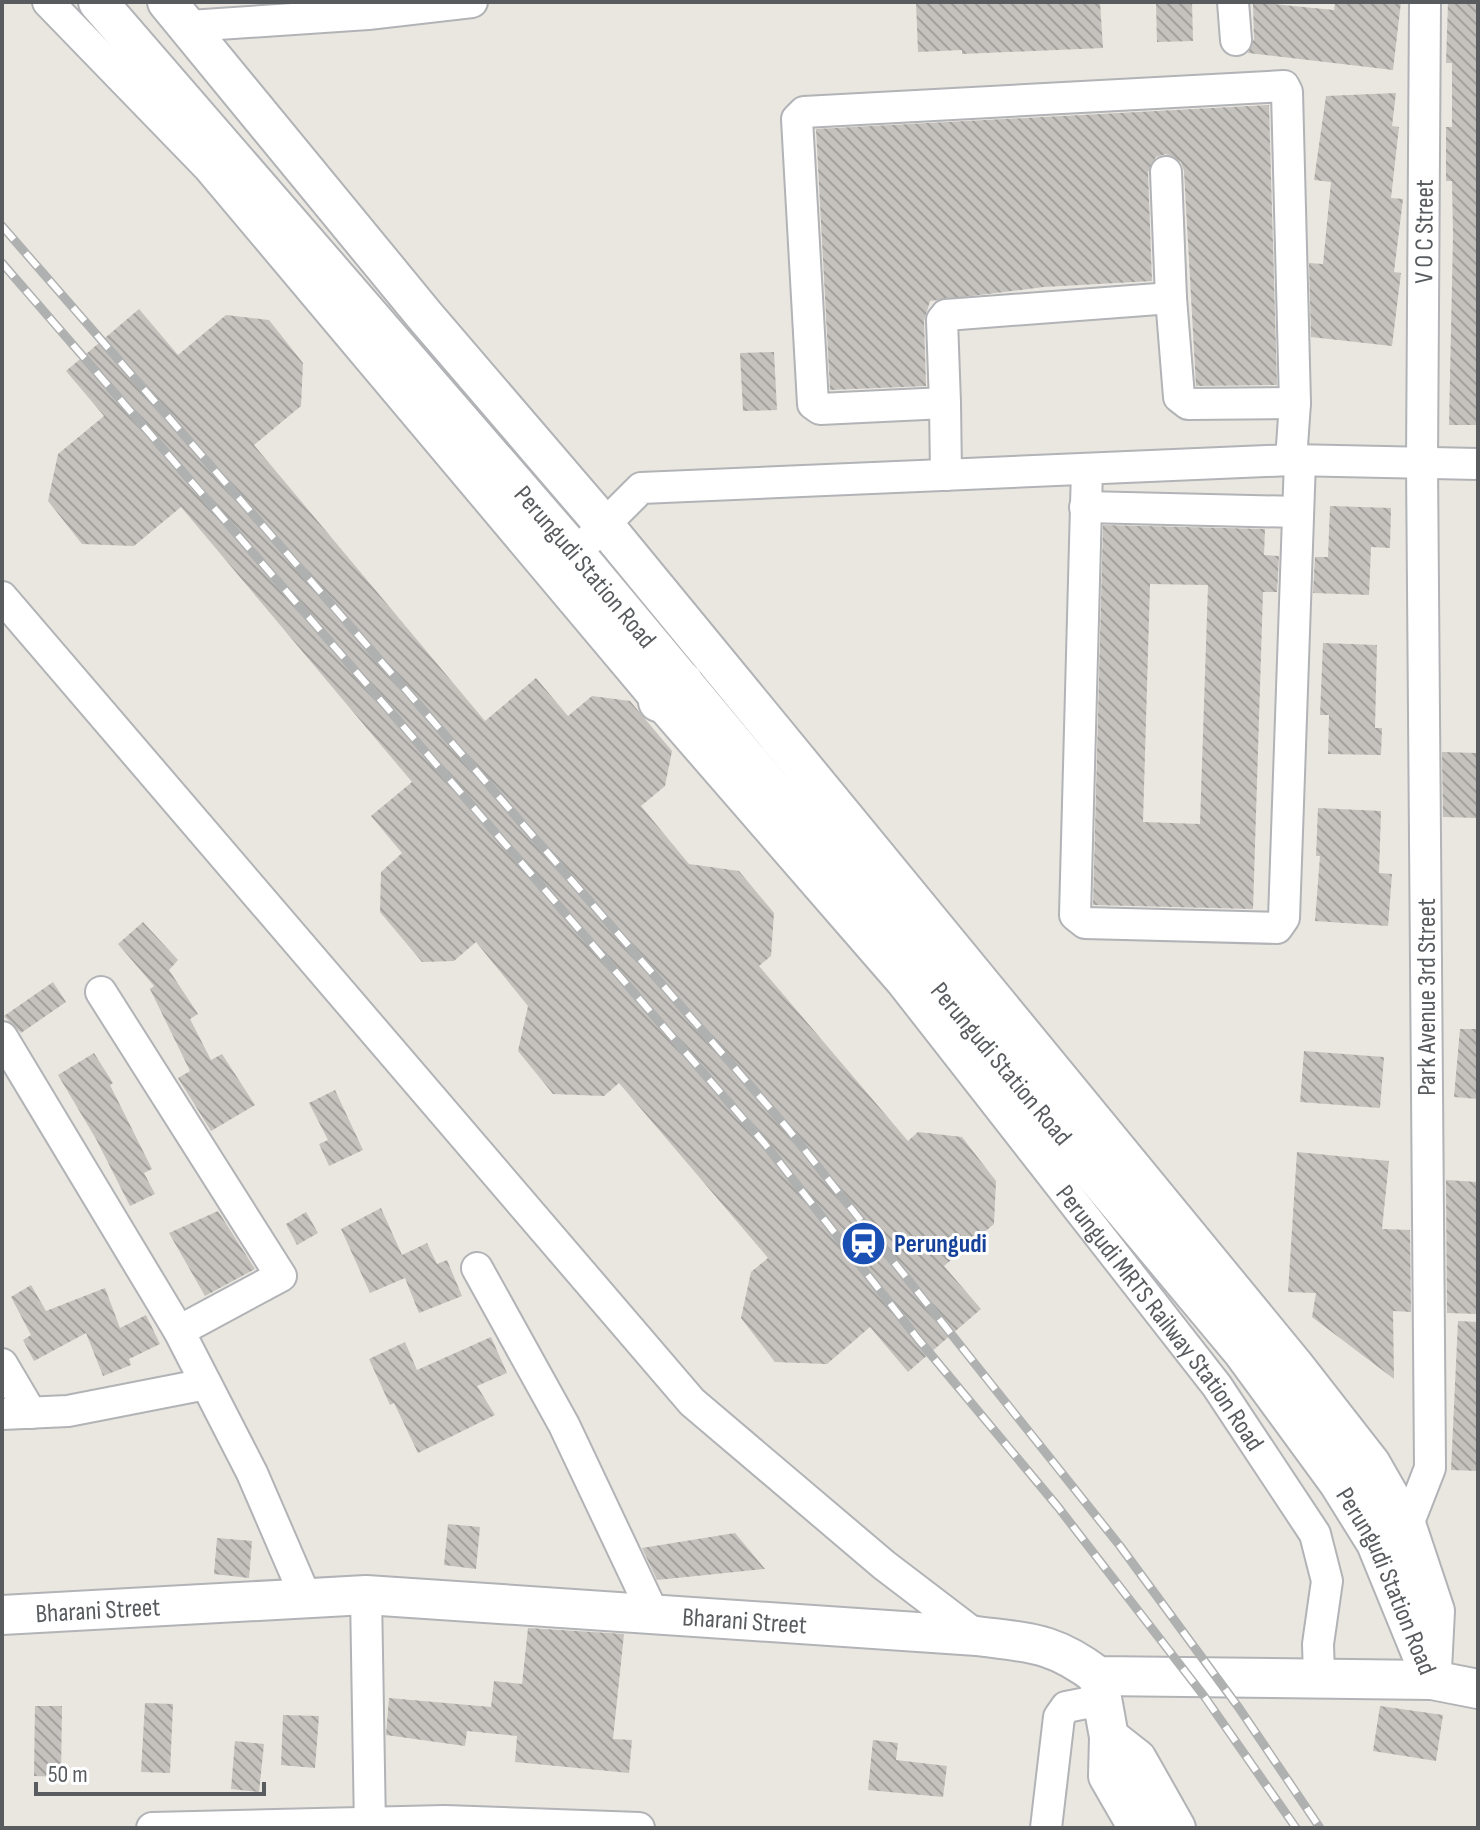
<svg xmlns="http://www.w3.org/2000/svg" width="1480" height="1830" viewBox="0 0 1480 1830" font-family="'Sofia Sans Condensed',sans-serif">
	<defs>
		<pattern id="building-back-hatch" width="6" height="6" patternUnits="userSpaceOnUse" patternTransform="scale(2)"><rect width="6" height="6" fill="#c5c2bd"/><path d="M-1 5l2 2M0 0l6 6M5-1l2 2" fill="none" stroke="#a3a19d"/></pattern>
	</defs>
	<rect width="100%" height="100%" fill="#eae7e0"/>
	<!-- building -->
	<g fill="url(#building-back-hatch)" fill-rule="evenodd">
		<polygon points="916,2 1100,2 1103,48 962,54 962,50 918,52"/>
		<polygon points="1156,2 1192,2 1193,41 1157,42"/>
		<polygon points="1253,2 1334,10 1335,2 1401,2 1393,70 1248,53 1254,39"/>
		<polygon points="1448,2 1478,2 1478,425 1449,425 1453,235 1452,181 1446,181 1446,127 1452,127 1452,63 1446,63"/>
		<polygon points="1396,93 1392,126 1399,127 1391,198 1403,199 1394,272 1401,273 1392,346 1311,337 1309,263 1323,264 1331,182 1314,180 1326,96"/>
		<polygon points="1269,105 1277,385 1196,386 1184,171 1181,162 1166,154 1156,157 1148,172 1152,281 1044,287 930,301 924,321 926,386 830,390 816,129"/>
		<polygon points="139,309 178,355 226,315 269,320 303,363 301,406 254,445 485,721 536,678 568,716 592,696 630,701 672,751 665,786 641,806 689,864 739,871 774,913 771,956 759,966 908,1141 918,1132 962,1137 996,1181 994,1224 944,1266 981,1309 908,1372 870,1327 827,1364 775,1362 741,1318 751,1272 768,1258 619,1083 604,1096 553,1094 518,1051 528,1006 476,942 454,961 422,962 380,912 381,872 402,853 371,816 412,782 181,507 134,546 82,544 48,501 58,454 104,416 66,371"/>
		<polygon points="774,352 777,410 743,411 740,353"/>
		<polygon points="1330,506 1391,508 1390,548 1371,547 1369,595 1313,593 1315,557 1328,557"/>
		<path d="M1103,525l162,4 -1,26 15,1 -2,36h-14l-10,317 -160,-4zM1150,584l58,1 -8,239 -57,-2z"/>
		<polygon points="1323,643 1377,645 1375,728 1382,728 1381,755 1328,754 1329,715 1320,715"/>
		<polygon points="1442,752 1478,753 1478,818 1443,817"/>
		<polygon points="1318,808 1381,811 1379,873 1392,874 1388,926 1315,921 1320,856 1316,856"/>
		<polygon points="143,922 178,960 169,970 198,1014 190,1019 211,1060 222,1054 255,1105 211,1131 178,1078 190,1071 150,989 154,986 118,944"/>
		<polygon points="53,982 66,1002 21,1033 4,1016"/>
		<polygon points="1460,1029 1478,1029 1478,1099 1454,1097"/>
		<polygon points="1304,1051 1384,1057 1380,1108 1300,1102"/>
		<polygon points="94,1053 113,1083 110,1085 152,1169 144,1173 155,1194 130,1206 96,1139 58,1075"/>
		<polygon points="335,1090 363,1150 329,1166 319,1144 328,1140 309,1103"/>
		<polygon points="1297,1152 1389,1161 1382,1229 1410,1230 1411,1312 1393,1311 1394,1379 1312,1317 1316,1293 1288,1292"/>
		<polygon points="1446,1180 1478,1182 1478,1314 1447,1313"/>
		<polygon points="381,1208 402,1255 427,1243 437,1264 447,1260 462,1296 419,1313 405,1278 370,1293 341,1229"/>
		<polygon points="218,1211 255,1269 205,1296 169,1233"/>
		<polygon points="306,1212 318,1233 297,1245 286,1224"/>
		<polygon points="31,1285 46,1311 105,1288 120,1328 146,1315 160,1344 129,1359 131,1365 103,1376 86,1333 34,1361 23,1340 31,1335 11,1297"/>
		<polygon points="1458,1321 1478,1322 1478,1471 1451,1470"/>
		<polygon points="491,1337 507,1373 477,1386 495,1415 418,1453 394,1403 390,1405 369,1359 405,1342 417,1370"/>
		<polygon points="448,1524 480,1527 476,1569 444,1565"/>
		<polygon points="735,1533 765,1569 657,1580 642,1548"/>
		<polygon points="217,1538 252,1541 249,1578 214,1574"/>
		<polygon points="528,1628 624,1634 613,1739 632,1740 629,1773 515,1762 517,1736 467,1731 465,1746 386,1735 389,1698 491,1707 494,1681 522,1684"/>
		<polygon points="145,1703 173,1704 170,1773 141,1772"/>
		<polygon points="35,1706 62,1706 61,1777 34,1776"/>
		<polygon points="1380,1706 1443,1715 1436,1761 1373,1751"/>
		<polygon points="283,1715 319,1716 315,1768 281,1765"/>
		<polygon points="873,1740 898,1743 896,1760 947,1766 943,1797 868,1790"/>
		<polygon points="235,1741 264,1744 259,1792 231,1789"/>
	</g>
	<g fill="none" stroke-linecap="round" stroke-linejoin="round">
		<defs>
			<g id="minor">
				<path id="s1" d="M48,2l161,166 449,534 244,281 315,403 98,148 12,47 -9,63 1,32"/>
				<polyline points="1233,2 1236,40"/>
				<polyline points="189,26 368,14 472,2"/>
				<polyline points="1166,172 1171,298 1179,397 1188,404 1295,403"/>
				<polyline points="945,403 942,320 946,315 1171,298"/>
				<polyline points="1087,469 1075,915 1085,923 1277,928 1284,918 1300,460"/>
				<polyline points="946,475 945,403 820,409 813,404 797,119 804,112 1284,86 1287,92 1295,403 1291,460"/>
				<polyline points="1085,507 1298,512"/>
				<polyline points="590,539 641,488 1291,460 1478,464"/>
				<polyline points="2,597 692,1402 884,1565 977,1636"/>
				<polyline points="101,992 281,1276 179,1331"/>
				<polyline points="2,1037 179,1331 252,1473 306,1598"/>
				<polyline points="477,1268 564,1425 653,1613"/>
				<polyline points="2,1364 31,1413"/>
				<polyline points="2,1414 68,1411 206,1384"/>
				<path id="s2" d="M1407,1527l23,-59 -8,-1006 3,-460"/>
				<polyline points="366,1595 370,1828"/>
				<polyline points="152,1828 445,1821 639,1828"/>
				<polyline points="1046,1828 1059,1717 1066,1707 1102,1700"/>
			</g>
			<g id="tertiary">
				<path id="s3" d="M98,2l477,551 667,798 96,131 38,61 56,137"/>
				<polyline points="167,2 425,316 605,526 1293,1364 1371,1464 1407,1527 1435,1611 1432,1669"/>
				<polyline points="658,702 683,681"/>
				<path id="s4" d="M2,1615l364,-20 611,41c54,7 76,6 121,40l334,4 46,9"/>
				<polyline points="1098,1676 1109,1737 1108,1776 1138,1828"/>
				<polyline points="1109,1737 1137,1759 1176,1828"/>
			</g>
		</defs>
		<!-- minor casing -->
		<use href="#minor" stroke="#b1b3b6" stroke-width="34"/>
		<!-- tertiary casing -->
		<use href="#tertiary" stroke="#b1b3b6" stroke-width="42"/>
		<!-- minor -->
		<use href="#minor" stroke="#fff" stroke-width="30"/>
		<!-- tertiary -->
		<use href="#tertiary" stroke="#fff" stroke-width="38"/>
		<defs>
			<g id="rail">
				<polyline points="2,226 788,1129 1120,1546 1239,1708 1320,1828"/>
				<polyline points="2,263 765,1144 918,1339 1058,1507 1204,1696 1296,1828"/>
			</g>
		</defs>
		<!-- rail casing -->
		<use href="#rail" stroke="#afb0b0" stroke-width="9"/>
		<!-- rail -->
		<use href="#rail" stroke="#fff" stroke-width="6" stroke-dasharray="18" stroke-linecap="butt"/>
	</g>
	<!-- icons -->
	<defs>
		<symbol id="station-disc" viewBox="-11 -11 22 22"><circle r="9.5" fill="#1a4fb4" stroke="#fff"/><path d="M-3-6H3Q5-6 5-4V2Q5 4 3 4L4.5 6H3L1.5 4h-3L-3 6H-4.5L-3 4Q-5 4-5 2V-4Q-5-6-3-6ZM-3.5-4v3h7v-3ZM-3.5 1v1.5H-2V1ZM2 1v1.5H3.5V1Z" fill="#fff"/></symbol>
	</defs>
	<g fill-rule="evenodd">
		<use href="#station-disc" x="838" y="1218" width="51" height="51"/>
	</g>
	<g text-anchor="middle" stroke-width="6" stroke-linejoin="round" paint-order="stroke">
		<!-- street labels -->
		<g font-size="26" fill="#595c5f" stroke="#fff">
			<text dy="9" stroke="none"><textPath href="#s2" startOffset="1300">V O C Street</textPath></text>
			<text dy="9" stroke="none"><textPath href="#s3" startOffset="746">Perungudi Station Road</textPath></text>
			<text transform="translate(1426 997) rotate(-90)" y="9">Park Avenue 3rd Street</text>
			<text dy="9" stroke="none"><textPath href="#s3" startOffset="1394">Perungudi Station Road</textPath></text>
			<text dy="9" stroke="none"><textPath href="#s1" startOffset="1724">Perungudi MRTS Railway Station Road</textPath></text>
			<text dy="9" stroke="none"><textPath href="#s3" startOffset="2042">Perungudi Station Road</textPath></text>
			<text dy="9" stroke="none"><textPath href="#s4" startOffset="96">Bharani Street</textPath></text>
			<text dy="9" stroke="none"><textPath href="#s4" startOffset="744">Bharani Street</textPath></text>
		</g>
		<!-- transit labels -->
		<g font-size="26" font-weight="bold" fill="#164399" stroke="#fff" text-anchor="start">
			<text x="894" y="1252">Perungudi</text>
		</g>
	</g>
	<!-- border -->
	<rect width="1480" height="1830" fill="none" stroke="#595c5f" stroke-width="8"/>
	<!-- scale -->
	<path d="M36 1782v12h228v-12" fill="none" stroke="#595c5f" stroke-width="4"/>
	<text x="48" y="1782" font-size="24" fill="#595c5f" stroke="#ffffff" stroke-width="6" paint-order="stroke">50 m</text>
</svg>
